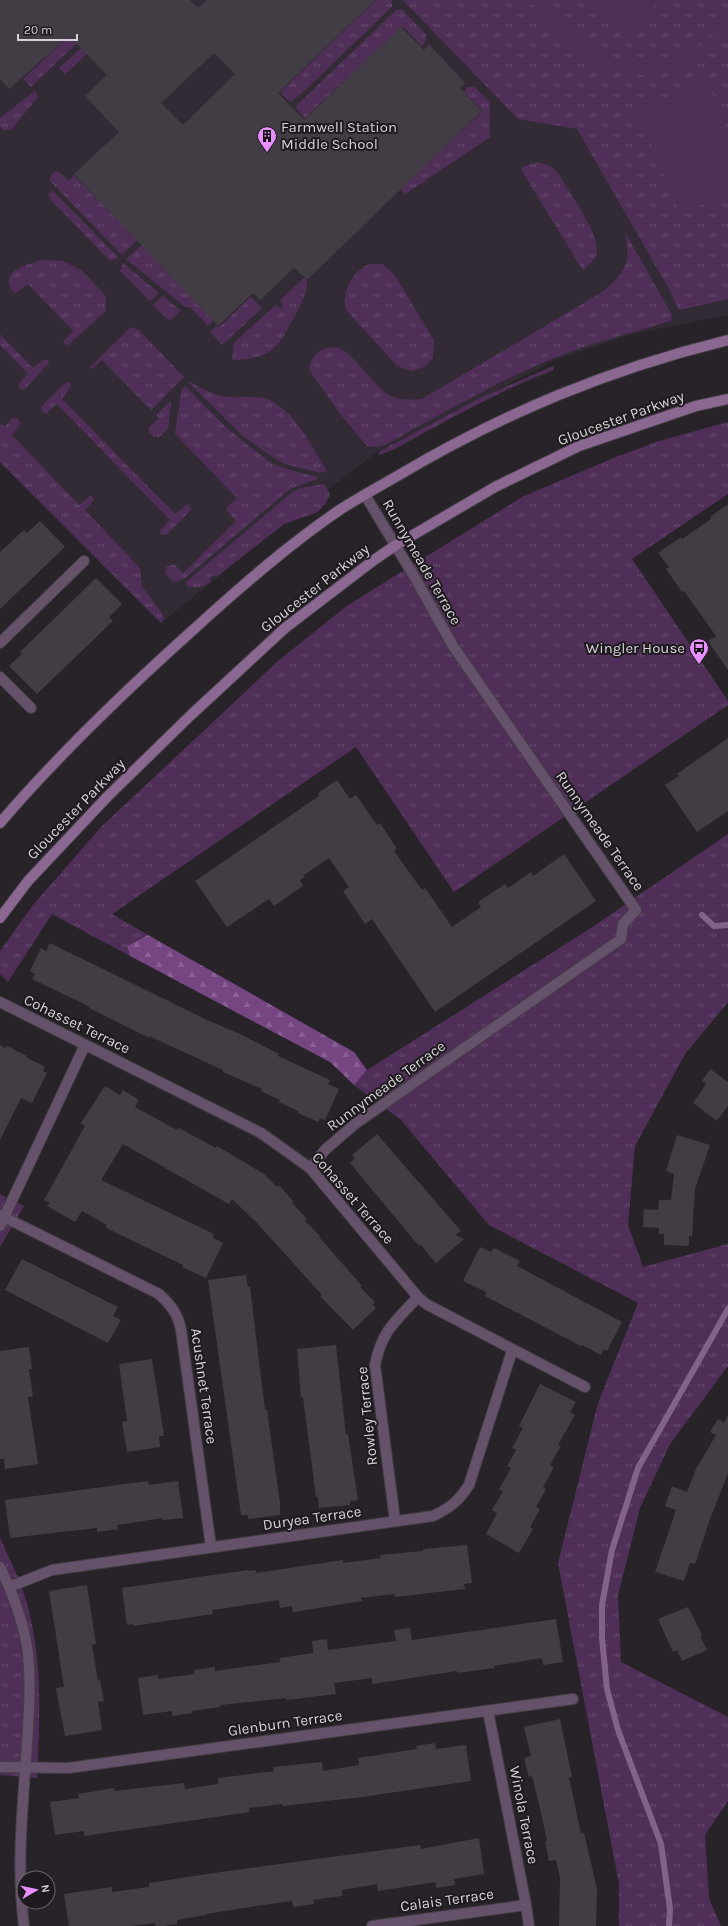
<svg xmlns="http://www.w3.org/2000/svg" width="728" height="1926" viewBox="0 0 728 1926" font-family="Karla,sans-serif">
	<defs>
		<pattern id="grass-tufts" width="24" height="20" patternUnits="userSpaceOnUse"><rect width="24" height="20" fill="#4f2f57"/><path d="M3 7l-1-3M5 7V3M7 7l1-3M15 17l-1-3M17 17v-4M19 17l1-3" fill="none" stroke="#674c6e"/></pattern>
		<pattern id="forest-firs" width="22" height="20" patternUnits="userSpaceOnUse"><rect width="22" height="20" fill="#764682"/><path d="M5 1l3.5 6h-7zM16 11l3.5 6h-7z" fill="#896093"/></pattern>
	</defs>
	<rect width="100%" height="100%" fill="#282329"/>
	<!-- built -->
	<polygon fill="#322a35" points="0,0 728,0 728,315 632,334 555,360 377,452 293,516 161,623 0,462"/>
	<!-- grass -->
	<g fill="url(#grass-tufts)">
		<polygon points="376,0 392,0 392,7 300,95 290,102 280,92"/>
		<polygon points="403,0 728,0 728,299 679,310 669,289 577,129 518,119"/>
		<polygon points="396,10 403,10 426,35 426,41 422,46 402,26 305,118 296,108 297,105"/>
		<polygon points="70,35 77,43 31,87 23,79"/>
		<polygon points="81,48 87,54 65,74 59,68"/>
		<polygon points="468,87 475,87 490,102 490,137 404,195 401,188 483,111 464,92"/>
		<polygon points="35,91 38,97 11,130 4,130 0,127 0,118"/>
		<path d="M538,162l14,5 6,6c11,19 39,57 39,77 0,9 -7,14 -13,20l-2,-1 -60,-98v-4z"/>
		<polygon points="58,171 69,181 74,175 137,240 122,255 49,180 53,172"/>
		<polygon points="53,191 119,258 110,261 51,200 48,194"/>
		<path d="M625,232l47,83 -1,6c-40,12 -80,22 -119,38 -57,23 -112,56 -167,86l-10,2 -8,-1 -26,-31 -31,-44 -1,-4c3,-9 7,-17 18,-19 2,0 6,-1 9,-1 16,4 36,36 50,46 11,8 23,7 36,6l180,-107c24,-19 29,-30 23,-60z"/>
		<polygon points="142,245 213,321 208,326 190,307 185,307 126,259"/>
		<path d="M41,260l22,1 18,9 23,24 2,5v12l-39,35 -4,-4 10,-11 -45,-47 -12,9c-5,-2 -6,-5 -7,-10 -1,-15 21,-19 32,-23z"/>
		<polygon points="123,263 159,293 150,301 120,271"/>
		<path d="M371,264h11l12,10 40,66 -1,18 -7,8 -14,5 -15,-5 -50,-55c-8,-16 7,-43 24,-47z"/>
		<path d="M304,278l3,2c0,14 -6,23 -12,35 -17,33 -22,44 -63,45l2,-17 41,-38 6,3 2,-3 -3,-5z"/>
		<polygon points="163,296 181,311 171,320 168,320 153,305"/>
		<polygon points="251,297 262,308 222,345 210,332 216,326 219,327"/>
		<polygon points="131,327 139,330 184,377 151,410 102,360 92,369 89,368"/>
		<polygon points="0,334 33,368 43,360 48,360 49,363 24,390 19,388 19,383 28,374 0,345"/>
		<path d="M553,366l1,4c-56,21 -108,51 -161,80l-14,5v-2l3,-3 98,-52z"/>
		<polygon points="69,382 71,386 62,399 175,514 186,505 188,504 191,508 191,510 166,535 161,534 160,530 170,520 57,404 47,413 44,413 41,410 41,407 65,383"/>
		<path d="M190,382c12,7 25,14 40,15 11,1 23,-2 34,1 30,9 47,48 63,73l-7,2 -35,-9 -14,-8 -27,-19 -55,-54z"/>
		<polygon points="185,386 228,429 271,463 283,468 317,477 317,479 290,489 184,579 173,582 165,573 166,567 174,564 183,573 236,521 227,511 227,507 237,498 175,434 181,391"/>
		<polygon points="171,401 168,429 159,437 154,437 149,432 149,428 159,418 156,415"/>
		<polygon points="12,418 17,418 21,423 12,435 79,505 90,496 93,497 94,500 85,510 140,568 142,586 162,614 164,619 161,623 0,462 0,423 4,427"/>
		<polygon points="728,422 728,494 632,559 728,701 728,705 454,892 356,747 112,914 148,935 127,946 130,956 52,914 8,982 0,974 0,951 33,905 101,827 278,661 348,605 524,496 616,457 659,441"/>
		<path d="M324,484l6,10 -4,9 -8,9 -34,12 -68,53 -1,-2 -5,2 1,5c-8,5 -14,6 -24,5l-1,-5 105,-89 10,-5z"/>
		<polygon points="728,834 728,1002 685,1054 635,1146 628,1225 643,1267 728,1244 728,1366 670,1444 640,1508 618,1595 621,1662 728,1717 728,1801 705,1835 709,1898 721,1926 619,1926 619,1884 558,1563 598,1403 638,1303 489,1225 401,1120 354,1085 367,1070 591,928"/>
		<polygon points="0,1194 24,1206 0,1247"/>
		<path d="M0,1538c9,20 20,41 26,62 17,59 14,117 11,178l-37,-3z"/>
	</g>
	<!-- forest -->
	<polygon fill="url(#forest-firs)" points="148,935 354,1052 367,1070 354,1085 330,1062 130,956 127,946"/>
	<!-- garden -->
	<g fill="#4f2f57">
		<path d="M528,0h11c17,18 34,40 56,52 37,22 92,14 120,-20 5,-6 9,-14 13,-21 0,6 0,15 0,22 -2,7 -10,13 -16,18 -34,28 -74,31 -114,13 -29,-13 -49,-42 -70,-64z"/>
		<polygon points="589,0 661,0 622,36"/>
		<polygon points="707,81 728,131 728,193 680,214 636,110"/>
	</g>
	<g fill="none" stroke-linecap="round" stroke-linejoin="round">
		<!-- stream -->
		<g stroke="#82618b" stroke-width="6">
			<polyline points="702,915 714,926 728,925"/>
			<polyline points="669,1926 670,1909 661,1844 618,1730 607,1689 602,1638 602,1605 612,1550 638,1468 728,1309"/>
		</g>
	</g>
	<!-- building -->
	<g fill="#423d44" fill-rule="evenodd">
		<path d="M0,0h190l8,8 9,-8h168l-97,93 26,27 97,-93 23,23 5,-6 36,39 -5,5 22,23 -175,169 -13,-12 -34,32 -7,-7 -35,33 -144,-152 45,-42 -34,-36 22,-21 -38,-39 -60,53 -9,-10zM214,53l21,21 -52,51 -22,-22z"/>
		<polygon points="728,504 728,670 708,641 716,636 684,591 682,592 666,569 669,567 658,553 681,537 682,539 711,519 710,517"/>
		<polygon points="40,521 65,547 0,609 0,552 24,530 27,533"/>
		<polygon points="96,578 122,604 109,617 113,621 37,694 9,666 22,654 20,652"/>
		<polygon points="728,738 728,811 697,832 665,785 679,776 677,774"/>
		<polygon points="337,780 350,799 356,795 377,825 380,823 397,849 394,851 422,890 425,888 452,927 481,907 478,902 505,884 508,888 531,872 533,876 564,854 596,901 435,1012 372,919 365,924 343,891 349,887 329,858 304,875 305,877 300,880 303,886 274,906 269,899 227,927 195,881 319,796 318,793"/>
		<polygon points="50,943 207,1020 240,1034 279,1054 278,1056 330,1080 328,1084 339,1089 325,1120 320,1118 318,1122 298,1113 298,1111 279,1102 280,1100 261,1091 262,1089 223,1072 223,1070 149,1036 149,1038 89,1008 90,1007 32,979 35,974 30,971 41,948 46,951"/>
		<polygon points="0,1045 5,1048 7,1046 27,1056 26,1057 45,1067 43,1071 47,1073 32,1103 21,1098 0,1140"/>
		<polygon points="710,1069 728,1082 728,1106 717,1121 693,1103 706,1084 702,1081"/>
		<polygon points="105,1086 120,1095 123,1090 139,1100 135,1107 177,1130 179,1128 216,1148 217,1146 264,1174 277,1187 279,1185 294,1202 292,1203 307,1219 305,1221 320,1236 319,1237 362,1286 360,1287 375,1302 373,1305 376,1308 353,1330 320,1296 322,1295 256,1222 232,1199 229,1204 123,1144 101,1180 214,1234 213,1238 223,1243 206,1278 182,1267 183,1265 106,1228 107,1225 82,1211 75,1222 47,1206 50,1203 44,1200 85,1126 81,1123"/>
		<polygon points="377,1134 461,1231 455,1235 464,1239 436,1263 421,1245 419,1246 350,1163 355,1159 352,1155"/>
		<polygon points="677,1135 710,1145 695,1189 692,1236 689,1236 689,1246 664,1245 664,1234 659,1234 659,1228 643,1227 644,1209 658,1210 659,1200 671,1200 674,1174 666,1171"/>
		<polygon points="480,1247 491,1252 494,1248 520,1261 517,1266 622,1322 607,1351 604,1349 601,1355 582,1345 581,1346 485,1296 486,1292 463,1281"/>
		<polygon points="22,1259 118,1307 113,1316 121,1320 108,1343 5,1290"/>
		<polygon points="246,1275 248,1287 250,1287 265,1410 267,1410 280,1503 280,1515 248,1519 248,1515 241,1515 208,1280"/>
		<polygon points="336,1345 346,1435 348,1434 358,1500 350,1501 350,1505 319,1508 318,1497 316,1497 303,1397 301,1398 297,1349"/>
		<polygon points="29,1347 32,1369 29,1369 33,1396 28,1397 38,1464 5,1469 4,1459 0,1459 0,1351"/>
		<polygon points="152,1359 164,1436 159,1436 160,1447 127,1452 122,1422 127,1421 119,1364"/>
		<polygon points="540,1384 576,1402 570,1412 575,1415 558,1445 561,1446 550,1465 554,1467 543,1487 546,1489 536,1507 540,1509 530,1527 533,1529 519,1553 486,1534 497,1513 492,1510 503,1491 499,1489 511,1468 507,1466 516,1450 512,1448 523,1428 519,1426"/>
		<polygon points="728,1415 728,1473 710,1519 695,1564 690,1563 684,1581 655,1572 676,1510 665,1506 672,1486 687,1492 696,1469 716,1435 710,1432 718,1419 724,1423"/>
		<polygon points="148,1481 149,1485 178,1481 183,1518 163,1520 163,1518 117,1525 118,1529 97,1532 97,1528 10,1538 5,1500"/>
		<polygon points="467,1545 472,1583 464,1584 465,1589 395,1597 394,1594 361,1598 362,1601 293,1612 292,1606 280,1608 279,1600 212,1610 213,1614 133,1626 133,1624 127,1625 122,1588 248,1570 248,1571 256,1570 256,1573 343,1560 343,1563 381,1558 380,1555 423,1551 423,1549"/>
		<polygon points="87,1585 96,1644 92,1645 98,1681 100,1680 104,1701 98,1702 102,1730 65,1736 56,1688 64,1687 49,1591"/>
		<polygon points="688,1607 702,1635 700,1636 707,1650 682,1661 677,1650 673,1652 658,1619"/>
		<polygon points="556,1619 563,1662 543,1665 542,1658 494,1666 495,1668 457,1673 457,1671 372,1684 372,1678 334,1683 336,1694 287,1700 286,1698 220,1705 221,1707 192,1711 192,1713 172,1716 172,1711 143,1715 138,1678 158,1675 158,1679 194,1674 194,1670 215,1667 215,1671 280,1662 280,1658 313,1653 312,1641 327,1639 328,1650 396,1641 394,1630 410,1628 412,1640"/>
		<polygon points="560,1719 572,1777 569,1777 581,1834 584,1833 597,1889 596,1926 559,1926 560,1878 556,1860 549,1861 545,1841 547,1841 539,1804 532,1776 529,1777 524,1758 531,1756 524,1727"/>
		<polygon points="435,1743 436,1749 466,1745 471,1781 362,1797 283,1806 282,1804 249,1808 250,1812 84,1836 84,1831 55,1835 50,1802 79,1798 78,1794 114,1788 115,1791 184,1783 185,1789 218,1784 218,1778 274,1771 273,1767 322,1762 323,1771 359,1765 358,1758 417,1749 416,1746"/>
		<polygon points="479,1838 484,1874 454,1879 455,1885 436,1888 436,1882 378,1891 377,1884 342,1890 342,1896 313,1900 314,1904 293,1907 292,1901 256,1906 206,1914 206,1915 177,1920 177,1924 163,1926 155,1926 155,1923 131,1926 69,1926 64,1894 112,1887 112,1892 149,1887 149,1883 207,1874 420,1845 421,1849"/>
	</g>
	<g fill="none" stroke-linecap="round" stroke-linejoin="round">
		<defs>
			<g id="street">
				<polyline points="0,643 84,561"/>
				<polyline points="0,677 31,708"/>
				<polyline points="0,1002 261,1133 310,1168 418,1297 426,1304 585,1387"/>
				<polyline points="310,1168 326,1149 355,1124 621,939 623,924 636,910 453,646 414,576 365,495"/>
				<path d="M0,1215l159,79c12,11 19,20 22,36l30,217"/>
				<polyline points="0,1226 85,1045"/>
				<path d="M395,1521l-20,-156c7,-35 20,-43 43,-68"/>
				<path d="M0,1567c13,27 24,56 28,86 3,31 1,61 -1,91 -4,60 -11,122 -3,182"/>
				<path d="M9,1587l43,-17 381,-54c18,-9 25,-14 36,-31l43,-134"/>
				<polyline points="488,1711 526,1905 529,1926"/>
				<polyline points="0,1767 68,1768 573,1699"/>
				<polyline points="372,1926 526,1905"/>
			</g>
			<g id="secondary">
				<path d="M0,823c59,-69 125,-132 193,-193 46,-42 96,-86 148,-121 19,-12 39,-23 58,-34 105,-62 210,-106 329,-135"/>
				<polyline points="0,918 28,881 108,796 191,715 285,628 374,560 396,545 495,487 579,446 696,406 728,399"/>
			</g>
		</defs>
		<!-- street casing -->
		<use href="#street" stroke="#443f45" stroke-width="12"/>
		<!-- secondary casing -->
		<use href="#secondary" stroke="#443f45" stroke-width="12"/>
		<!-- street -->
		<use href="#street" stroke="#66516b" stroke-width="10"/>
		<!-- secondary -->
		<use href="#secondary" stroke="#8a6892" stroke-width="10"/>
	</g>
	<!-- icons -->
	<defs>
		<symbol id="building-pin" viewBox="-11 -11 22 30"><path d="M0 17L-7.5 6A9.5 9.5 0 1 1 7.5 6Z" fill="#e88eff" stroke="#1e1a1f"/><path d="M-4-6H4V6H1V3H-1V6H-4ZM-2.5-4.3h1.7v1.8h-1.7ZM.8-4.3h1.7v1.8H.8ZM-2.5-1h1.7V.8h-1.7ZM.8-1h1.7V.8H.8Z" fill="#111"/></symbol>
		<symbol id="bus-pin" viewBox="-11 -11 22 30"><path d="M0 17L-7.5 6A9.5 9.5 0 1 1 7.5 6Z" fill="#e88eff" stroke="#1e1a1f"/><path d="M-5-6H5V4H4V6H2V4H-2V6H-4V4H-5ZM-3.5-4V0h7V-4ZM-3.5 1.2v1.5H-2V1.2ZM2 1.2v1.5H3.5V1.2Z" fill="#111"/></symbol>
	</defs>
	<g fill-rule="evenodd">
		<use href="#building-pin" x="256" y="125" width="22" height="30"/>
		<use href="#bus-pin" x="688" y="637" width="22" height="30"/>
	</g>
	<g text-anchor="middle" stroke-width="4" stroke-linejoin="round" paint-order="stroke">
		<!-- poi labels -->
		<g font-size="15" fill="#d5d2d6" stroke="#1e1a1f" text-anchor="start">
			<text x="281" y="132">Farmwell Station<tspan x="281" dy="17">Middle School</tspan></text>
			<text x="685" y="653" text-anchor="end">Wingler House</text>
		</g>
		<!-- street labels -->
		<g font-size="15" fill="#d5d2d6" stroke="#1e1a1f">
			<text transform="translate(621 418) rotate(-20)" y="5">Gloucester Parkway</text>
			<text transform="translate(422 562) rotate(60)" y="5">Runnymeade Terrace</text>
			<text transform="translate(315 588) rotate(-38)" y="5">Gloucester Parkway</text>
			<text transform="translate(76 809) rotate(-46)" y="5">Gloucester Parkway</text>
			<text transform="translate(600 831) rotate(55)" y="5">Runnymeade Terrace</text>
			<text transform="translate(77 1024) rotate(26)" y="5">Cohasset Terrace</text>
			<text transform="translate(386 1086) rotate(-36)" y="5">Runnymeade Terrace</text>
			<text transform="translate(353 1198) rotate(49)" y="5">Cohasset Terrace</text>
			<text transform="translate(204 1386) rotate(82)" y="5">Acushnet Terrace</text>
			<text transform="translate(367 1416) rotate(-96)" y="5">Rowley Terrace</text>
			<text transform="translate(312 1518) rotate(-8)" y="5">Duryea Terrace</text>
			<text transform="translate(285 1723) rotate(-8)" y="5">Glenburn Terrace</text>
			<text transform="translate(524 1815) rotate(79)" y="5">Winola Terrace</text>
			<text transform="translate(447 1900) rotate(-8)" y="5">Calais Terrace</text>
		</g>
	</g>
	<!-- north arrow -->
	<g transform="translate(36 1890) rotate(81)"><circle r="19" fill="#1e1a1f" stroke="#676468"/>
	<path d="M0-3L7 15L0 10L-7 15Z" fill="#e88eff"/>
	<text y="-6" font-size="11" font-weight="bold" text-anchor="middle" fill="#d5d2d6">N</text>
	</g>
	<!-- scale -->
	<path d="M18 34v6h59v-6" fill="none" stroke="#d5d2d6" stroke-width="2"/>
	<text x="24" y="34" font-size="12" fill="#d5d2d6" stroke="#1e1a1f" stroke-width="3" paint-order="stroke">20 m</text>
</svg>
